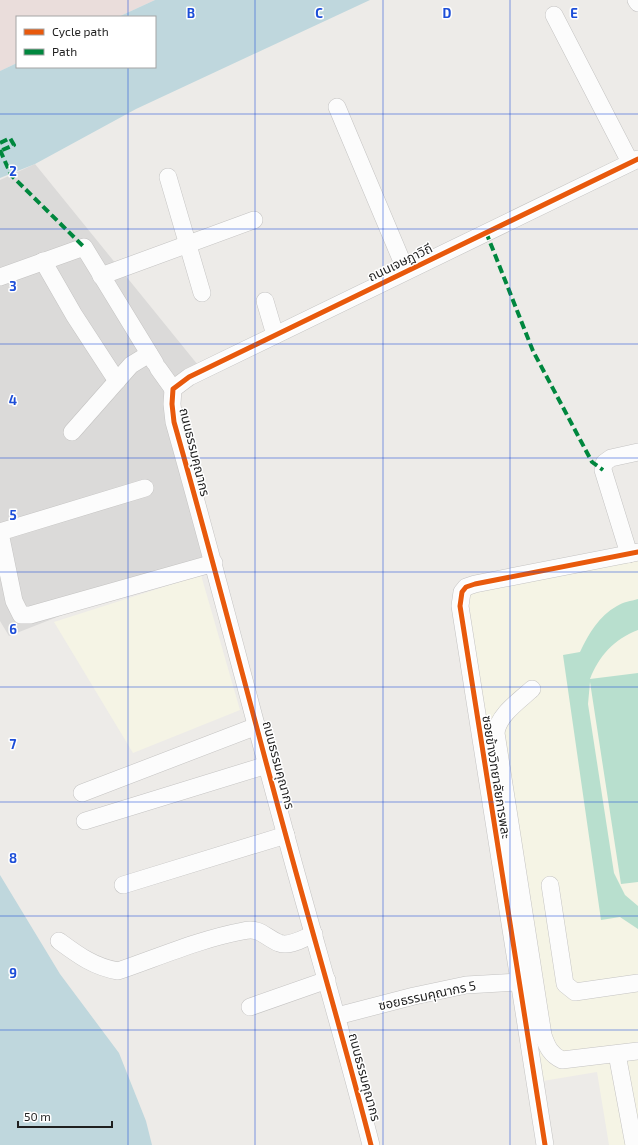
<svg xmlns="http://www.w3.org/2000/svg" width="638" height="1145" viewBox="0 0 638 1145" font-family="'Exo 2','Noto Sans Thai',sans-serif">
	<rect width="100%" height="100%" fill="#edebe8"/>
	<!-- commercial -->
	<polygon fill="#eadddb" points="0,0 155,0 118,17 17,17 17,63 0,71"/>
	<!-- education -->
	<g fill="#f5f4e5">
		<polygon points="638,558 638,1145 609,1145 597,1072 543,1081 466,600 469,592"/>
		<polygon points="201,575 240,710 133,753 54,622"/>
	</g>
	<!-- religious -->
	<polygon fill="#dbdad9" points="35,164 202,370 174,389 212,556 9,636 0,621 0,180"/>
	<!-- pitch -->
	<path fill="#b8dfce" d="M638,599v31c-24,9 -39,26 -48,49l48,-6v209l-17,2 -31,-202 -2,22 26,169 11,22 13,11v23l-18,-12 -19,3 -38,-265 17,-3c9,-19 19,-36 37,-46 6,-4 14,-5 21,-7z"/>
	<!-- water -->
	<g fill="#bfd7dd">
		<polygon points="155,0 370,0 136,109 35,164 0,178 0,71 17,63 17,67 155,67 155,17 118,17"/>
		<polygon points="0,875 60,974 119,1053 146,1121 152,1145 0,1145"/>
	</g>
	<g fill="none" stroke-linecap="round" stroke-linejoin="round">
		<defs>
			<g id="minor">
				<polyline points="636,0 638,3"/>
				<polyline points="554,15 630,162"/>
				<polyline points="337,107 406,271"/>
				<polyline points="168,177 202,293"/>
				<polyline points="43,261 74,315 117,381"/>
				<polyline points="101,276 254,220"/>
				<polyline points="0,277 84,247 155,363"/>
				<polyline points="265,301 275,335"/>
				<polyline points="158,368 173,389"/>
				<path d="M173,389l-1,15 2,18c43,151 81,303 123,454 25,90 51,179 74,269"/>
				<polyline points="173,389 189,377 638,159"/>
				<polyline points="72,432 131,365 149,354"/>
				<polyline points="0,532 145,488"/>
				<polyline points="0,533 14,601 21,615 30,615 214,563"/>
				<polyline points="629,554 603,470 604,463 611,458 638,452"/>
				<path d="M532,689c-13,12 -34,26 -36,44l47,302c4,12 8,20 19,25l76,-9"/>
				<polyline points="82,793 257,726"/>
				<polyline points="85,821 267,765"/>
				<polyline points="123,885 286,835"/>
				<polyline points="550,885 565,984 575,992 638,983"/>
				<path d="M59,941c19,14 35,26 59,30 41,-14 82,-32 125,-40 18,-4 21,6 36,12 11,4 25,-5 35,-9"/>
				<polyline points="250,1007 327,980"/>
				<polyline points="337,1016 414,996 466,985 518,982"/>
				<polyline points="617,1054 634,1145"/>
				<polyline points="545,1145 460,606 462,592 466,587 475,584 638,552"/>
			</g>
		</defs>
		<!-- minor casing -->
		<use href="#minor" stroke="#c4c3c2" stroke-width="18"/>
		<!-- minor -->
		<use href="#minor" stroke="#fcfcfc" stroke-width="17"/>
		<!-- quiet -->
		<g stroke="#00873e" stroke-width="4" stroke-dasharray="8 4" stroke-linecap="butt">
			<polyline points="0,143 10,138 14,145 0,151"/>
			<polyline points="0,150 11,175 84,247"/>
			<polyline points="486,232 533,351 592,462 603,470"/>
		</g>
		<defs>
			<g id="cycleway">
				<path d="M371,1145c-23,-90 -49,-179 -74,-269 -42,-151 -80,-303 -123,-454l-2,-18 1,-15 16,-12 449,-218"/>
				<polyline points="545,1145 460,606 462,592 466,587 475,584 638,552"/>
			</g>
		</defs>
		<!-- cycleway casing -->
		<use href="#cycleway" stroke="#fff" stroke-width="8"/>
		<!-- cycleway -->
		<use href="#cycleway" stroke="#e8590c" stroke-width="5"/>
	</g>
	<!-- grid -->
	<path fill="none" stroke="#1d4ed8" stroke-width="1" stroke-opacity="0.55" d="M128,0v17M255,0v1145M383,0v1145M510,0v1145M128,67v1078M0,114h638M0,229h638M0,344h638M0,458h638M0,572h638M0,687h638M0,802h638M0,916h638M0,1030h638"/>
	<g text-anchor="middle" stroke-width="3" stroke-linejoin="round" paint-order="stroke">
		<!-- street labels -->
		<g font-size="13" fill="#1f1f1f" stroke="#fff">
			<text transform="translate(400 262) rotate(-26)" y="5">ถนนเจษฎาวิถี</text>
			<text transform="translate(195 452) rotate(76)" y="5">ถนนธรรมคุณากร</text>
			<text transform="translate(279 765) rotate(75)" y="5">ถนนธรรมคุณากร</text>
			<text transform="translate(497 777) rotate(81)" y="5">ซอยข้างวิทยาลัยการพละ</text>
			<text transform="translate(427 995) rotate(-12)" y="5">ซอยธรรมคุณากร 5</text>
			<text transform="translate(365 1077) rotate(75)" y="5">ถนนธรรมคุณากร</text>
		</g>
	</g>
	<g font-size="13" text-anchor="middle" font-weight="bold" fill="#1d4ed8" stroke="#fff" stroke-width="3" stroke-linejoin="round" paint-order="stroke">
		<text x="191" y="18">B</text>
		<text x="319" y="18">C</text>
		<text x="447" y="18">D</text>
		<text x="574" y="18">E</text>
		<text x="13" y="176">2</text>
		<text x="13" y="291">3</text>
		<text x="13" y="405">4</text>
		<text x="13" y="520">5</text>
		<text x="13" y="634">6</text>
		<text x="13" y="749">7</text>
		<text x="13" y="863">8</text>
		<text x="13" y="978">9</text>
	</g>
	<!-- legend -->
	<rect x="16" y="16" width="140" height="52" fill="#ffffff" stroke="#a5a5a5"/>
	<rect x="24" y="29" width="20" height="6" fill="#e8590c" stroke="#a5a5a5"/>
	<text x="52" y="36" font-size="12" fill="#1f1f1f">Cycle path</text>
	<rect x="24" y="49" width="20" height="6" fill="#00873e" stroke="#a5a5a5"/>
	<text x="52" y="56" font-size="12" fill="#1f1f1f">Path</text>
	<!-- scale -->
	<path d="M18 1121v6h94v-6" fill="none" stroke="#1f1f1f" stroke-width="2"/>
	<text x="24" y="1121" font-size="12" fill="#1f1f1f" stroke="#ffffff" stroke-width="3" paint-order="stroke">50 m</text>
</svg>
